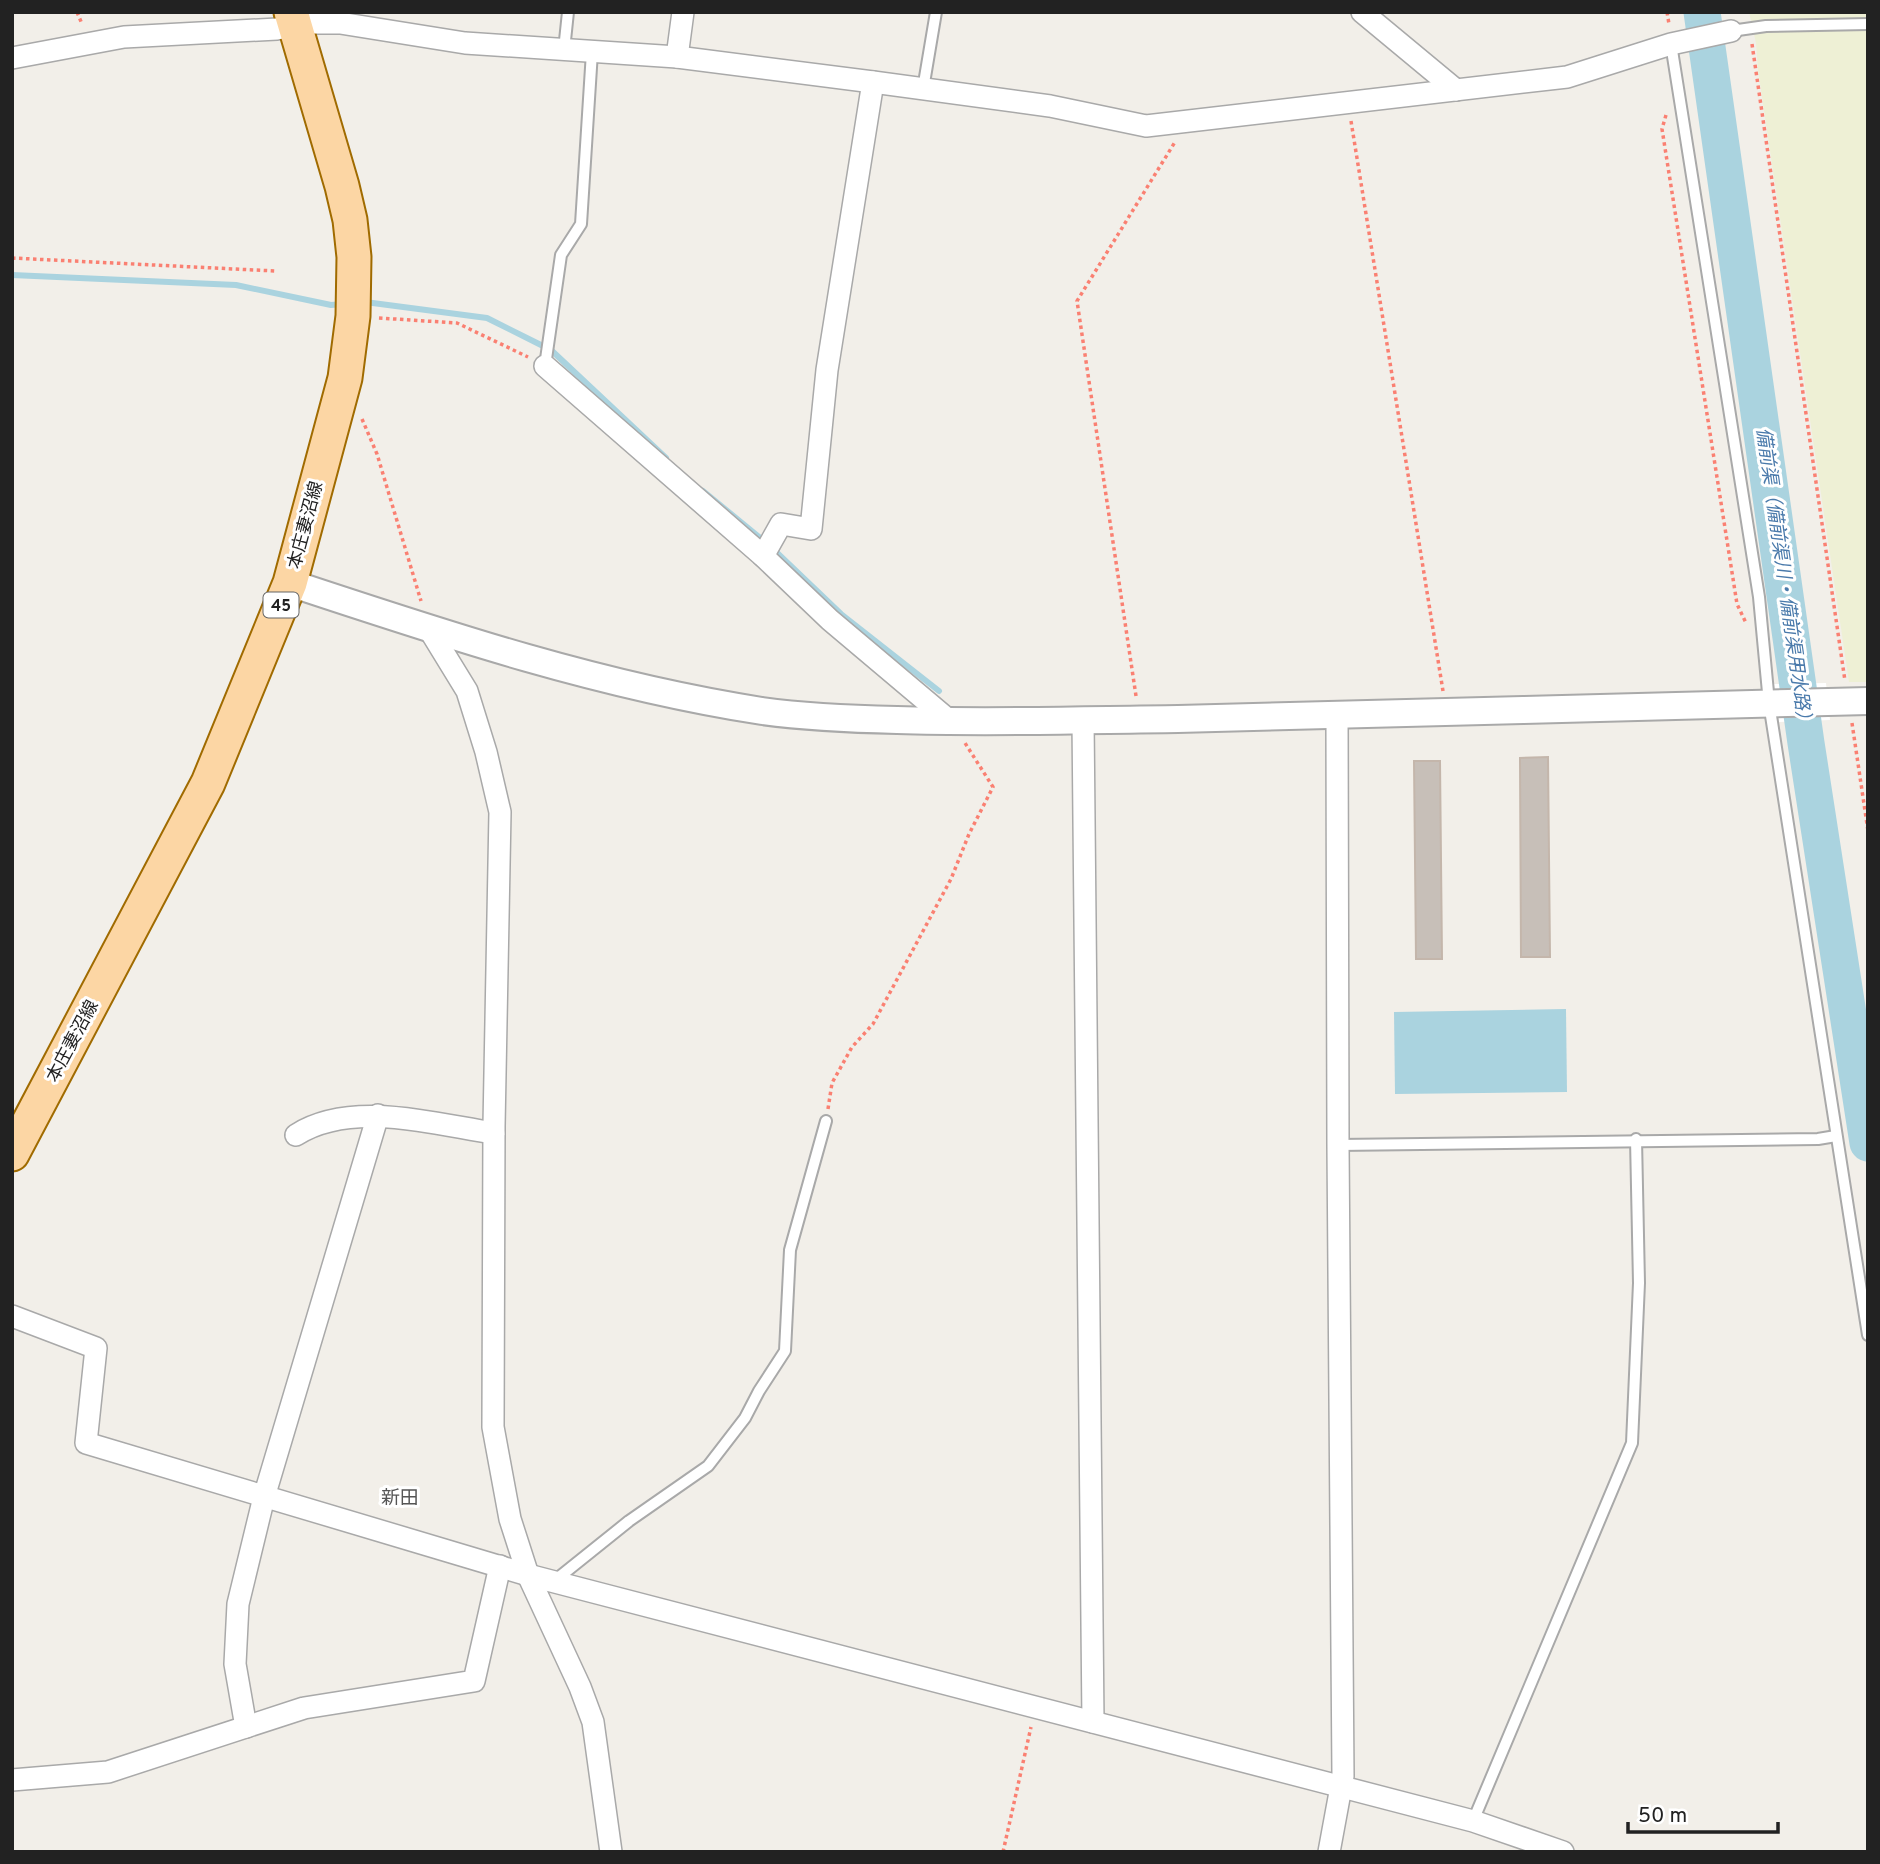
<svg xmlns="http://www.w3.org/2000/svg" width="1880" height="1864" viewBox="0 0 1880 1864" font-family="Overpass,'Noto Sans JP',sans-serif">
	<rect width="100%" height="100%" fill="#f2efe9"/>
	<!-- farmland -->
	<polygon fill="#eef0d5" points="1749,12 1868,12 1868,682 1849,682 1758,70 1756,43"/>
	<!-- water -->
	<polygon fill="#aad3df" points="1566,1009 1567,1092 1395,1094 1394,1012"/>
	<!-- pier -->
	<polygon fill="#fff" points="1826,683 1830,720 1779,722 1774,684"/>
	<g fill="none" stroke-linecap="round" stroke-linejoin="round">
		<!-- stream -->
		<g stroke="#aad3df" stroke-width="6">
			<polyline points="12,275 236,285 331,305 343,304"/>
			<polyline points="365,302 487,318 551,350 666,458"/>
			<polyline points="703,491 765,542"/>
			<polyline points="773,549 841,614 939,691"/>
		</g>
		<!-- river -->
		<polyline stroke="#aad3df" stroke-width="37" points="1702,12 1806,743 1868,1143"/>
	</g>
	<!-- building -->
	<g fill="#c7bfb8" stroke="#c4b6ab" stroke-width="2">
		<polygon points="1548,757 1550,957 1521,957 1520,758"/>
		<polygon points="1414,761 1440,761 1442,959 1416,959"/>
	</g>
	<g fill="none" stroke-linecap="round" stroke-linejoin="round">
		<defs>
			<g id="service">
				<polyline points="1731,31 1766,26 1868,24"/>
				<polyline points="1671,44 1759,597 1769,703 1868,1335"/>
				<polyline points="564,50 568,12"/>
				<polyline points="923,89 936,12"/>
				<polyline points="545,366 561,255 581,224 592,52"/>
				<polyline points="1338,1145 1818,1139 1836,1136"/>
				<polyline points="553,1582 629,1521 708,1466 745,1418 759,1391 785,1351 790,1250 826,1121"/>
				<polyline points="1473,1821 1632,1443 1639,1283 1636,1139"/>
			</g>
			<g id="minor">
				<polyline points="1362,12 1456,90"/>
				<polyline points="677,57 683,12"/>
				<polyline points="12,58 124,37 277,29 310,23 340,23 465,43 677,57 873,82 1050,106 1146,126 1567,77 1671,44 1731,31"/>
				<polyline points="545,366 763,556 830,620 951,722"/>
				<polyline points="763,556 781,524 811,529 827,370 873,82"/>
				<polyline points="429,629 467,691 486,752 500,812 494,1126 493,1427 510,1519 528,1575 580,1687 593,1722 611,1852"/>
				<polyline points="1083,720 1093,1722"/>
				<path d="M296,1135c55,-35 137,-11 198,-2"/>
				<polyline points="12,1316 96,1348 86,1443 528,1575 1473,1821 1563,1852"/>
				<polyline points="246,1727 235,1664 238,1604 264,1497 378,1115"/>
				<polyline points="12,1780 108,1772 304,1708 474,1681 500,1566"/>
				<polyline points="1329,1852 1343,1776 1338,1145 1337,715"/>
			</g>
			<path id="tertiary" d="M290,583c154,51 310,103 472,128 44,6 90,8 135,9 94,3 188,0 281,-1 230,-5 460,-13 690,-18"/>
			<polyline id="primary" points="12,1154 208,783 290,583 345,378 353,316 354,257 350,220 342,186 291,12"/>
		</defs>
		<!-- service casing -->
		<use href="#service" stroke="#a9a9a9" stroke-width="14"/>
		<!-- minor casing -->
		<use href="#minor" stroke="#a9a9a9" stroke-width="24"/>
		<!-- tertiary casing -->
		<use href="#tertiary" stroke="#a9a9a9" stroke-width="30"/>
		<!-- primary casing -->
		<use href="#primary" stroke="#a06b00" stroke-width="37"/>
		<!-- path -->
		<g stroke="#fa8072" stroke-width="3.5" stroke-dasharray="3.5 3.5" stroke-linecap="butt">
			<polyline points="77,12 82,24"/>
			<polyline points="1667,12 1669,24"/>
			<polyline points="1752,44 1845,681"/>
			<polyline points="1666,115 1662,129 1737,604 1746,623"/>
			<polyline points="1351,121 1443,691"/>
			<polyline points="12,258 275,271"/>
			<polyline points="379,318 457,323 528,357"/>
			<polyline points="362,419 377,454 421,601"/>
			<polyline points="1136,696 1077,301 1175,142"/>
			<polyline points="1852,723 1868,831"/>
			<polyline points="828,1109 832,1083 852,1047 873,1024 951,879 969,834 993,787 965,743"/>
			<polyline points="1003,1852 1031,1727"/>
		</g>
		<!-- service -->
		<use href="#service" stroke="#fff" stroke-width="10"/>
		<!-- minor -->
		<use href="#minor" stroke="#fff" stroke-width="21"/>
		<!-- tertiary -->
		<use href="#tertiary" stroke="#fff" stroke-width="26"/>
		<!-- primary -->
		<use href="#primary" stroke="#fcd6a4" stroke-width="33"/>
	</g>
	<g text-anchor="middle" stroke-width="6" stroke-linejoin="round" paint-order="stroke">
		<!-- shield labels -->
		<rect fill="#fff" stroke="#646464" stroke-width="2" x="263.5" y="592.5" width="35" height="25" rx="5"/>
		<g font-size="16" font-weight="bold" fill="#222">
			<text x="281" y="611">45</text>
		</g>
		<!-- street labels -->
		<g font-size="18" fill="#222" stroke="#fff">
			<text transform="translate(305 525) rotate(-75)" y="6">本庄妻沼線</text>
			<text transform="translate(72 1041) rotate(-62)" y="6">本庄妻沼線</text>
		</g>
		<!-- water labels -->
		<g font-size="19" font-style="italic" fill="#4a7aab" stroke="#fff">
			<text transform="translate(1785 578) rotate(82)" y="7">備前渠（備前渠川・備前渠用水路）</text>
		</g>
		<!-- neighbourhood labels -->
		<g font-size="19" fill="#555" stroke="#fff">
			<text x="400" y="1504">新田</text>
		</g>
	</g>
	<!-- border -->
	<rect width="1880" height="1864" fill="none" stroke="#222222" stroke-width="28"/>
	<!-- scale -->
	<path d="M1628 1822v10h150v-10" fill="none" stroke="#222222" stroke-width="3.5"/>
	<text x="1638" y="1822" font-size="21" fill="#222222" stroke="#ffffff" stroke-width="5" paint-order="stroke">50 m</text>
</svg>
